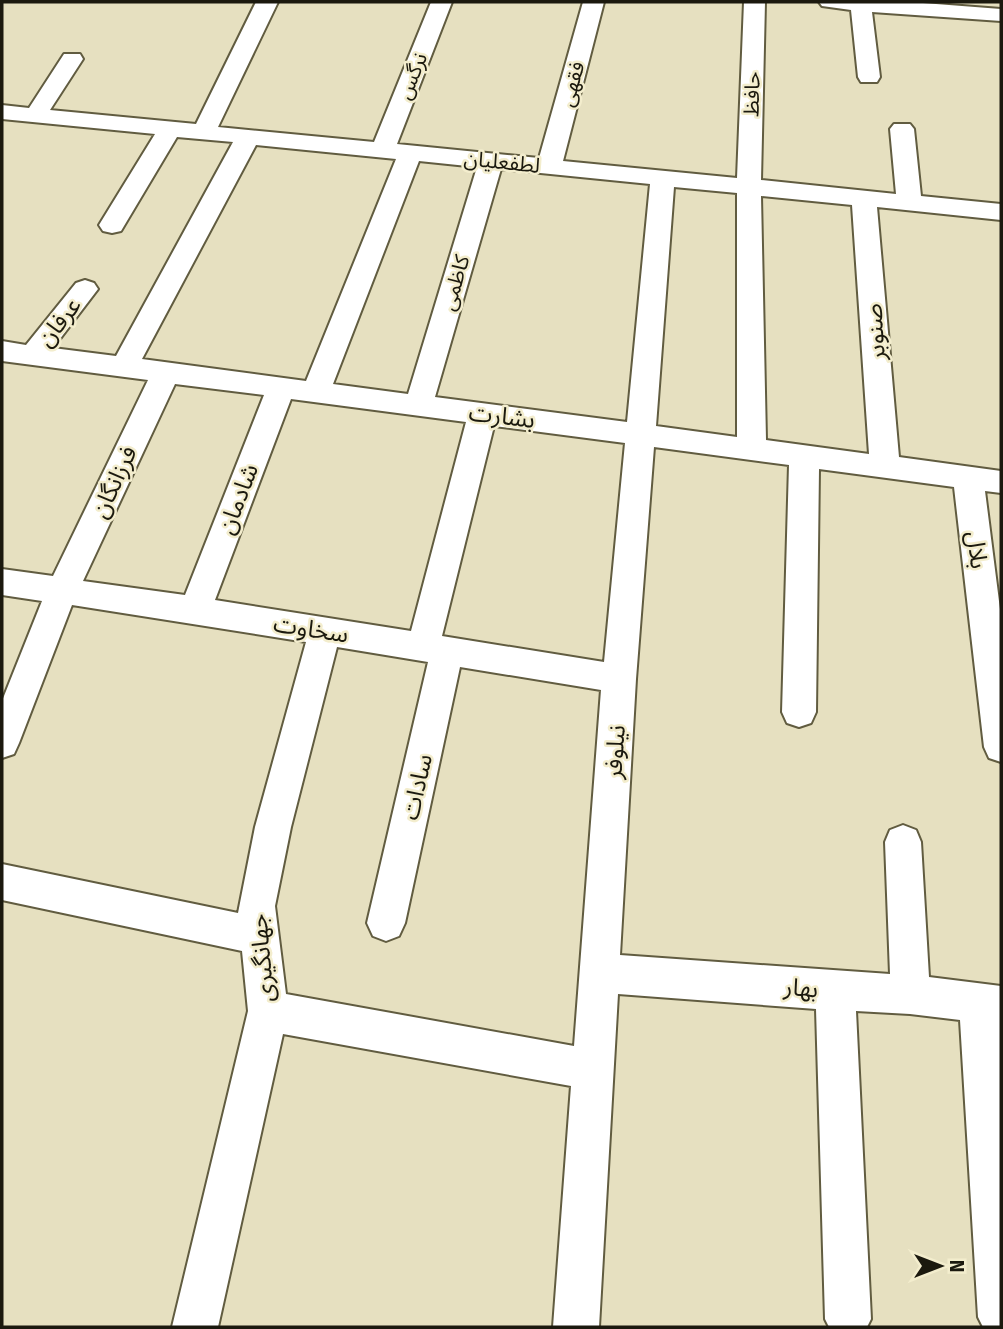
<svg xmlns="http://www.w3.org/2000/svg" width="1003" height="1329" viewBox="0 0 1003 1329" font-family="'Fira Sans','Noto Sans Arabic',sans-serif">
	<rect width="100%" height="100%" fill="#e6e0c0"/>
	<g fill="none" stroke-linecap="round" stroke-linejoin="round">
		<defs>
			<g id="minor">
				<path d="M256,2h22l-60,125 156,15 57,-140h21l-55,142 142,14 44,-156h21l-41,159 174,17 7,-176h21l-4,178 135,14 -6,-65 4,-5h16l4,5 7,67 80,8v16l-124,-13 22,250 102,14v22l-16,-2 16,126v145l-12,-4 -5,-11 -30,-260 -135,-18 -3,243 -5,11 -12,4 -12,-4 -5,-11 7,-247 -135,-18 -18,232 -16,276 270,19 -5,-132 5,-12 13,-5 13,5 5,12 8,135 72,9v341h-18l-5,-10 -18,-297 -50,-6 -54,-3 15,308 -4,8h-38l-4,-8 -9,-310 -198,-15 -19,333h-46l18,-241 -288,-52 -65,293h-46l76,-316 -6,-60 -240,-51v-36l236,49 17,-86 51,-185 -234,-37 -53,138 -5,11 -12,4v-57l40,-100 -40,-6v-26l51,7 95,-196 -146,-19v-20l24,4 50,-62 9,-3 9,3 4,6 -45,59 63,8 117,-214 -56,-5 -56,94 -9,2 -9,-2 -4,-6 56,-91 -153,-15v-14l27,3 35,-54h16l3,5 -33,51 146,14zM256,145l140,14 -90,222 -164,-22zM419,161l58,6 -69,227 -75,-10zM501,169l149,15 -23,238 -192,-25zM674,187l63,6v244l-81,-11zM761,196l91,9 17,249 -103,-14zM175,384l89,11 -79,200 -102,-14zM291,399l175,23 -55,209 -196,-31zM494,426l131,17 -21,219 -162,-26zM337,647l91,15 -61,261 6,13 13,5 13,-5 6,-13 55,-256 141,23 -27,356 -288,-52 -11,-88 16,-79z"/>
				<polygon points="819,2 910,2 1001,9 1001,21 872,12 880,77 877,82 861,82 858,77 851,10 822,6"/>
			</g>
		</defs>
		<!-- minor casing -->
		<use href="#minor" stroke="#615c40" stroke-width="4"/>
		<!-- minor -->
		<use href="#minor" fill="#fff" fill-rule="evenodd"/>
	</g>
	<g text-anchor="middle" stroke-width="5" stroke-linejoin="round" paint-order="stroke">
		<!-- far-street labels -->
		<g font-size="21" fill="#1b190e" stroke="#f3edcd">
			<text transform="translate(412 76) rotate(-68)" y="7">نرگس</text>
			<text transform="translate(572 84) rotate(-75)" y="7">فقهی</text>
			<text transform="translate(752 94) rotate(-88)" y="7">حافظ</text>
			<text transform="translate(502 162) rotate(6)" y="7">لطفعلیان</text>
			<text transform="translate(455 283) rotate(-74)" y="7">کاظمی</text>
		</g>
		<!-- street labels -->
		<g font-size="24" fill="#1b190e" stroke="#f3edcd">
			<text transform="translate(59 322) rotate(-52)" y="8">عرفان</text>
			<text transform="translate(875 332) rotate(-94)" y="8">صنوبر</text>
			<text transform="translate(502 416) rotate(7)" y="8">بشارت</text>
			<text transform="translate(114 482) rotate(-65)" y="8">فرزانگان</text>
			<text transform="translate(238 499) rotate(-69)" y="8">شادمان</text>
			<text transform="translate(977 550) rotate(83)" y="8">بلال</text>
			<text transform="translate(311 629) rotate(9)" y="8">سخاوت</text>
			<text transform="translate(615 752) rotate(-86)" y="8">نیلوفر</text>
			<text transform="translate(417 787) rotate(-77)" y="8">سادات</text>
			<text transform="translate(262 958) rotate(-95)" y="8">جهانگیری</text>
			<text transform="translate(801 988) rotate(5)" y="8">بهار</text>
		</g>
	</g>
	<!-- border -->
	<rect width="1003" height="1329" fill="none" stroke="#1b190e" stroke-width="7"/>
	<!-- north arrow -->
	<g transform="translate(940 1266) rotate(90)" stroke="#f3edcd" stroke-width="5" paint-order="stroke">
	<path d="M0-5L12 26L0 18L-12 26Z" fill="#1b190e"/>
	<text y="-10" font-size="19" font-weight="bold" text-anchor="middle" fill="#1b190e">N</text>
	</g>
</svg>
